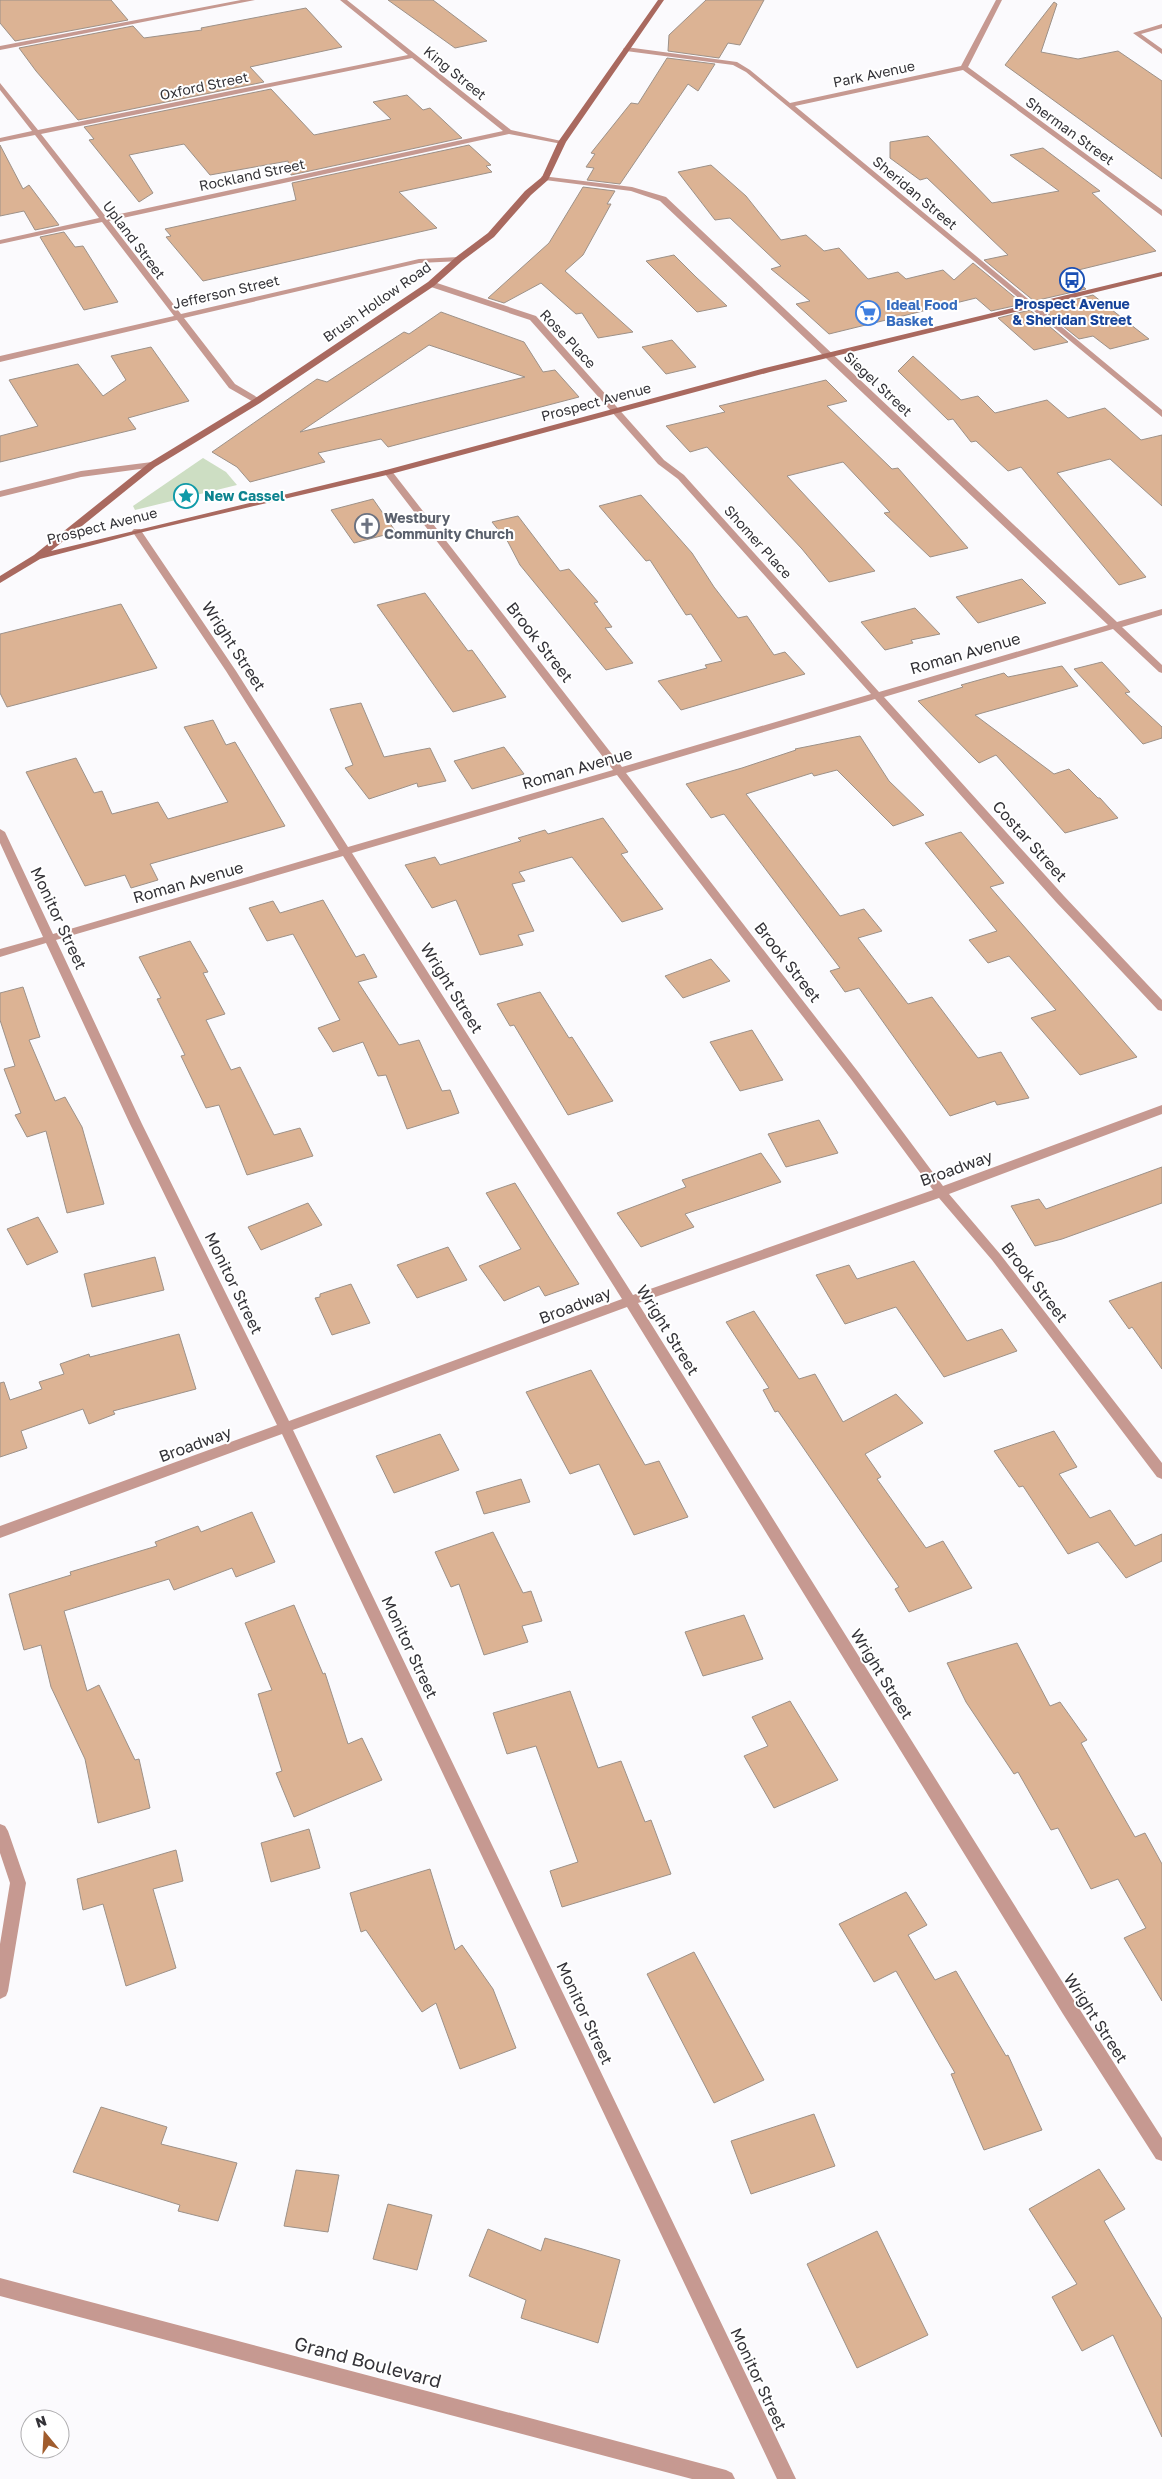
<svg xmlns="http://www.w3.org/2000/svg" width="1162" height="2479" viewBox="0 0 1162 2479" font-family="'Golos Text',sans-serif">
	<rect width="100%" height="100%" fill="#fbfafd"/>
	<!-- green -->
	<polygon fill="#cddec3" points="203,458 226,472 237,485 135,510 133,506"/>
	<!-- building -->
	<g fill="#dcb394" stroke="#9d9188" fill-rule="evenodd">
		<polygon points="0,0 111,0 128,20 15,41 0,23"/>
		<polygon points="388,0 433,0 487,41 455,48"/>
		<polygon points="706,0 764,0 740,45 728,43 719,58 668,51 669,35"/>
		<polygon points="1054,2 1057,4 1041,52 1078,59 1118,51 1162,81 1162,179 1005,65"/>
		<polygon points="306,8 342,47 250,67 264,82 78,120 36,71 19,48 133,26 144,38 202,30 201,28"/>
		<polygon points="667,58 715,64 698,91 688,84 620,184 587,180 594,168 586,167 595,154 591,153 631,103 638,104"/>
		<polygon points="271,89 314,135 391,119 373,102 407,95 423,110 430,108 462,138 291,175 288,161 210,175 184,144 129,155 153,193 139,202 89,140 94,139 84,127"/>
		<polygon points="928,136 992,203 1059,191 1010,155 1043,148 1100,191 1092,193 1156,251 1066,273 1086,289 1034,301 984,260 1008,255 927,178 920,180 890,158 890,142"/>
		<polygon points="0,145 23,189 29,185 59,225 35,230 24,211 0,216"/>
		<polygon points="469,145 491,165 486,166 492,172 399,192 437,228 203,281 166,237 171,236 165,229 296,200 292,183"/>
		<polygon points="711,165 746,196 781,240 806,235 824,251 839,248 868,279 898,272 906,279 943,270 954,280 973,263 1023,304 991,311 976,298 829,334 796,304 810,301 771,269 781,266 730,218 715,220 678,172"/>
		<polygon points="583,187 615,191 607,204 611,204 583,255 565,271 633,332 598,338 582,313 576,314 541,283 504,303 488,298 549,243"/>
		<polygon points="64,232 75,247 83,246 118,302 84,310 40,237"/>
		<polygon points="674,255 696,277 727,306 697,312 646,261"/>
		<polygon points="1093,295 1149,339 1110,349 1093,336 1079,339 1041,308"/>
		<polygon points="1030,310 1068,342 1034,350 998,318"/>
		<path d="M441,312l83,30 19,30 12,-2 24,27 -191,50 -7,-8 -63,14 7,9 -75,20 -13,-15 -25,-15 105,-73 10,3 77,-50 5,2zM429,345l96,32 -225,55z"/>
		<polygon points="672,340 696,367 666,374 642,347"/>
		<polygon points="151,347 189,401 128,418 136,429 0,462 0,436 38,426 9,380 78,364 103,396 126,380 111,356"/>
		<polygon points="913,356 961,400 978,396 995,413 1047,400 1068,418 1105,408 1141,440 1162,435 1162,506 1110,459 1057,473 1146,577 1119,585 1021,467 1008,471 976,441 971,442 953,419 948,420 898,371"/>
		<polygon points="826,380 847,401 827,406 892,469 898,468 968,548 930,557 884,513 890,512 843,462 787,476 875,571 829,582 802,549 707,447 690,452 666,426 725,412 719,406"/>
		<polygon points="641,495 692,553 714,587 738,618 747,616 774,655 785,652 805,674 681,710 658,681 707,668 705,665 722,661 691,614 686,615 650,560 646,561 599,506"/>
		<polygon points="373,499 396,532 354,543 331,510"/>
		<polygon points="518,516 560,571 569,569 598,602 594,603 612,627 605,628 633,663 606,670 520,565 508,542 492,522"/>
		<polygon points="1022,579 1046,603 978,623 956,597"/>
		<polygon points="425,593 468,651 472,650 506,697 453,712 377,605"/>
		<polygon points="121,604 157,668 7,707 0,693 0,634"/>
		<polygon points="915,608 940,634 911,640 913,643 885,650 861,622"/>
		<polygon points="1102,662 1130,692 1125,693 1162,727 1162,738 1143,744 1074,669"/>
		<polygon points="1062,666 1078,686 975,715 1054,774 1069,769 1098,798 1100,798 1118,818 1065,833 996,755 979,763 918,701 963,687 961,685 1004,673 1008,677"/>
		<polygon points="361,703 384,757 430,748 446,781 418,787 417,783 369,799 345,768 353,765 330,709"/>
		<polygon points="213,720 226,745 235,742 285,826 150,864 158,880 131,888 125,875 85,886 26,772 76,758 94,793 102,791 112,814 158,802 168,819 228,802 184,727"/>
		<polygon points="860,736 889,781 924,815 893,826 837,770 814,776 812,773 746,794 840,916 864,909 882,931 858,938 908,1004 932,997 978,1058 1001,1052 1029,1098 997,1105 995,1101 950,1116 859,988 845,992 830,971 840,968 724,814 711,818 686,784 742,768 796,750 795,749"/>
		<polygon points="504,747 524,774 472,789 454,761"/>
		<polygon points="603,818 628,852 621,854 663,909 622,922 572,857 519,872 525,881 512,884 534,931 518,935 523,945 480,955 456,900 432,908 405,865 435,857 440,865 521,841 518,838 545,830 548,834"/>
		<polygon points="961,832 1004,883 990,887 1137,1057 1080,1075 1031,1018 1056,1010 1009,956 988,963 969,940 997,931 925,843"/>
		<polygon points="323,900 356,957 364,954 377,977 358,982 399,1045 419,1040 442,1091 450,1090 459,1113 407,1129 386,1075 378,1076 363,1042 333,1052 318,1028 340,1020 293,934 267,941 249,908 273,901 280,913"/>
		<polygon points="190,941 208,972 203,973 225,1014 206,1020 231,1070 240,1067 274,1135 300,1128 313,1156 247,1175 219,1105 206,1108 181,1056 185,1055 157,999 161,998 139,957"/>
		<polygon points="711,959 730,981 683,998 665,976"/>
		<polygon points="23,987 40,1037 29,1040 55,1101 65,1097 82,1127 104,1204 67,1213 46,1131 27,1137 15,1115 21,1113 4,1069 15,1066 0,1020 0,993"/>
		<polygon points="540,992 569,1038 572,1037 613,1101 568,1115 514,1025 510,1026 497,1004"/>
		<polygon points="752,1030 783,1080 740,1091 710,1042"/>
		<polygon points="819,1120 838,1153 786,1167 768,1134"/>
		<polygon points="761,1153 781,1182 685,1214 694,1227 641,1247 617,1213 686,1187 682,1180"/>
		<polygon points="1162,1167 1162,1203 1062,1239 1035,1246 1011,1206 1039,1199 1046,1209"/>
		<polygon points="515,1183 550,1239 579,1284 545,1296 539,1286 504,1301 479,1266 521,1249 486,1193"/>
		<polygon points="308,1203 322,1225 261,1250 248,1227"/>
		<polygon points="38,1217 58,1252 27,1265 7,1229"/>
		<polygon points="448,1247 467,1280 417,1298 397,1265"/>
		<polygon points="155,1257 164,1290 92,1307 84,1274"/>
		<polygon points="914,1261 967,1341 1002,1329 1017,1351 944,1377 896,1307 845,1324 816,1275 849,1265 857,1279"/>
		<polygon points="1162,1282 1162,1369 1132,1327 1129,1329 1109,1301"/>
		<polygon points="351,1284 370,1323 332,1335 315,1298 320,1297 320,1294"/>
		<polygon points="754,1311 799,1379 815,1374 843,1422 896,1394 923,1423 865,1454 881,1477 877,1479 926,1548 943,1541 972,1588 909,1612 895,1589 899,1587 778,1411 775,1412 763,1390 769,1388 726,1322"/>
		<polygon points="179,1334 196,1389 113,1411 115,1414 89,1424 83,1409 21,1431 27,1448 0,1457 0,1383 4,1382 10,1400 42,1389 39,1382 64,1374 60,1364 89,1354 90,1357"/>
		<polygon points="591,1370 645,1465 659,1461 688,1517 634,1535 599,1464 570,1474 526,1392"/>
		<polygon points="1054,1431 1077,1467 1059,1474 1090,1518 1110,1510 1135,1546 1162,1534 1162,1561 1126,1578 1098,1542 1068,1554 1023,1486 1019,1487 994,1451"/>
		<polygon points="440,1434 459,1470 394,1493 376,1456"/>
		<polygon points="521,1479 530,1502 484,1514 476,1492"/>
		<polygon points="252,1512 275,1562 236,1577 232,1568 174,1590 169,1579 64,1611 87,1691 99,1685 135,1760 139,1759 150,1808 98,1823 85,1759 51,1687 41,1645 24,1650 9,1594 71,1575 70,1572 157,1546 155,1542 198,1526 201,1532"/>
		<polygon points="493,1532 523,1593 531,1591 542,1621 522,1626 528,1642 484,1655 459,1584 451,1587 435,1552"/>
		<polygon points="294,1605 323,1674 325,1673 348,1744 362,1738 382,1780 294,1817 276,1773 282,1771 258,1694 272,1690 245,1623"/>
		<polygon points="744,1615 763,1659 703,1676 685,1632"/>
		<polygon points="1017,1643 1050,1706 1060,1702 1087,1740 1081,1743 1135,1837 1145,1833 1162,1864 1162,2001 1124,1938 1146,1928 1118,1879 1091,1889 1058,1828 1051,1830 1018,1772 1014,1774 966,1702 947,1663"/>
		<polygon points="570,1691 598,1768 621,1761 645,1822 651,1820 671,1874 562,1907 550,1871 578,1862 536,1746 507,1754 493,1713"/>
		<polygon points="790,1701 838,1780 774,1808 744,1756 768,1746 752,1717"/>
		<polygon points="309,1829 320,1868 271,1882 261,1843"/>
		<polygon points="176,1850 183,1881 153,1889 176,1968 126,1986 103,1904 83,1910 77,1879"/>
		<polygon points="430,1869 455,1950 462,1945 493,1989 516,2048 460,2069 436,2003 422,2012 366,1930 361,1932 350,1893"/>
		<polygon points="906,1892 927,1925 908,1935 935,1980 956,1971 1006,2056 1008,2055 1042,2130 984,2150 951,2074 955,2073 896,1971 874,1982 839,1924"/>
		<polygon points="694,1952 764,2080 714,2103 647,1974"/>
		<polygon points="101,2107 167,2127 161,2144 237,2163 218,2221 178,2211 180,2205 73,2172"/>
		<polygon points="814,2114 835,2166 751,2194 731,2141"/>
		<polygon points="1099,2169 1125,2209 1104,2221 1162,2319 1162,2437 1113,2335 1082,2351 1052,2297 1077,2284 1029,2209"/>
		<polygon points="296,2170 339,2175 328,2232 284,2226"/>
		<polygon points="388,2204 432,2215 417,2270 373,2259"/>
		<polygon points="488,2229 541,2251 545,2238 620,2260 598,2343 521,2318 526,2300 469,2276"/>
		<polygon points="877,2231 928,2335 857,2368 807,2264"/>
	</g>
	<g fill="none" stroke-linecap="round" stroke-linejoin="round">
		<!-- minor -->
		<g fill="#c69991" fill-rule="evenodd">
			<polygon points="241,0 255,0 0,50 0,46"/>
			<path d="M340,0h7l164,130 55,12 -4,2 -53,-10 -400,87 72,93 238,-55 40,-2h3v4l-43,2 -235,55 51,66 25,15 1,2 -4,3 -28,-16 -52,-68 -177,42v-6l174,-40 -72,-94 -102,22v-4l99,-22 -64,-83 -35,7v-4l32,-7 -32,-41v-7l38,47 370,-75zM412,58l91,73 -397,86 -65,-83z"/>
			<polygon points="996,0 1002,0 968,67 1162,210 1162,216 963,70 795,106 1162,410 1162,417 746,72 733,65 626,51 623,49 626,47 737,62 750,70 790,103 961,66"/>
			<polygon points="1162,24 1162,28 1141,34 1162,49 1162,54 1133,33"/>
			<path d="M542,176l90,11 34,10 451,425 45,-13v6l-40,12 40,38v8l-3,-1 -46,-43 -229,68 180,199 98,104v11l-4,-1 -102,-108 -181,-203 -249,74 233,300 84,113 219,-81v9l-213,80 51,60 162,209v16l-5,-2 -165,-217 -53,-62 -301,105 437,699 87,136v23l-6,-2 -93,-145 -436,-707 -334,123 503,1049h-19l-495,-1045 -282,104v-12l277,-101 -147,-301 -84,-181 -46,14v-8l43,-12 -43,-94v-14l5,3 48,102 286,-84 -113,-179 -94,-140 2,-2h6l96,142 112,176 265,-77 -228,-296v-4h6l231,297 249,-73 -193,-215 -20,-15 -128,-144 -102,-34v-4h6l102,34 128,144 20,15 195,217 229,-67 -448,-424 -29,-10 -86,-11 -4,-2zM617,775l234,304 82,111 -300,105 -281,-442zM343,856l279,443 -333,122 -147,-297 -86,-184z"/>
			<polygon points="152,462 155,463 155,467 81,477 0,497 0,491 81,471"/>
			<polygon points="0,1824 5,1826 8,1831 26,1883 8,1991 6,1996 0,1999 0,1944 10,1883 0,1853"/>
		</g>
		<!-- tertiary -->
		<polygon fill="#c69991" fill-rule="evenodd" points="0,2278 726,2470 732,2473 735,2479 692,2479 0,2296"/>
		<!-- secondary -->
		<polygon fill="#a9695f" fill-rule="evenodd" points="658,0 664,0 566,142 548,180 531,195 494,237 462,261 434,286 260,403 155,467 51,551 386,470 765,368 1162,272 1162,276 770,372 391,474 139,533 40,559 0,583 0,576 34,555 149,463 254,399 428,282 456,257 488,233 525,191 542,177 558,142"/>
	</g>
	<!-- icons -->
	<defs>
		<symbol id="bus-ring" viewBox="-11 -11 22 22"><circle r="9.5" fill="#fff" stroke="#1a4fb4" stroke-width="1.5"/><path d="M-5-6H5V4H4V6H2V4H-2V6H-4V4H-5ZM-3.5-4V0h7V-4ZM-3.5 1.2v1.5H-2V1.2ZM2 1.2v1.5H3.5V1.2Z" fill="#1a4fb4"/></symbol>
		<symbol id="supermarket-ring" viewBox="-11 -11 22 22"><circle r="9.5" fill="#fff" stroke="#3f7fe0" stroke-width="1.5"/><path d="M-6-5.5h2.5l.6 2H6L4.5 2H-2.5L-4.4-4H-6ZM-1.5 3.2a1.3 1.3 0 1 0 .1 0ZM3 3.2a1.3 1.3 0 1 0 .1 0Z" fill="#3f7fe0"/></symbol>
		<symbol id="sight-ring" viewBox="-11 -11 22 22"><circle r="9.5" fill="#fff" stroke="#0f9aa8" stroke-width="1.5"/><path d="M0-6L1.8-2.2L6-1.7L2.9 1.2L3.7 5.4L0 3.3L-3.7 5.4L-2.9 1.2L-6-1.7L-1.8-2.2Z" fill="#0f9aa8"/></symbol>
		<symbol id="church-ring" viewBox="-11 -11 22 22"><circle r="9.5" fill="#fff" stroke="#6b7280" stroke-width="1.5"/><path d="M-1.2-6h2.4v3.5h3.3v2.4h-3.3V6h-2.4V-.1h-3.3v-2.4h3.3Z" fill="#6b7280"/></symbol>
	</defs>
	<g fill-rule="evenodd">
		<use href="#bus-ring" x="1058" y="266" width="28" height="28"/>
		<use href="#supermarket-ring" x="854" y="299" width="28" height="28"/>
		<use href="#sight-ring" x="172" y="482" width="28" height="28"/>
		<use href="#church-ring" x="353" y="512" width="28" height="28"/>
	</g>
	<g text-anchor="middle" stroke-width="4" stroke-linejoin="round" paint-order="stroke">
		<!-- far-street labels -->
		<g font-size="14" fill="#343338" stroke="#fff">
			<text transform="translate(455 73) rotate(39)" y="5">King Street</text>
			<text transform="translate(874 74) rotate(-12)" y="5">Park Avenue</text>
			<text transform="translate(204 86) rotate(-12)" y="5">Oxford Street</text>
			<text transform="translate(1070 131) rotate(36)" y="5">Sherman Street</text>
			<text transform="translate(252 175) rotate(-12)" y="5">Rockland Street</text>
			<text transform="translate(915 193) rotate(40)" y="5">Sheridan Street</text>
			<text transform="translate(134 240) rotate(53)" y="5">Upland Street</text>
			<text transform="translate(226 292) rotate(-13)" y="5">Jefferson Street</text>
			<text transform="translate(377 302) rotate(-35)" y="5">Brush Hollow Road</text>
			<text transform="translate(568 339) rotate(47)" y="5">Rose Place</text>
			<text transform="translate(878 384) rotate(43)" y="5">Siegel Street</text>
			<text transform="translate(596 402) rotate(-15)" y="5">Prospect Avenue</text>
			<text transform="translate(102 526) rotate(-14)" y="5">Prospect Avenue</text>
			<text transform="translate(758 542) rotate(48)" y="5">Shomer Place</text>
		</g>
		<!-- far-transit labels -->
		<g font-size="14" font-weight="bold" fill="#164399" stroke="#fff">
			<text x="1072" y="309">Prospect Avenue<tspan x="1072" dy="16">&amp; Sheridan Street</tspan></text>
		</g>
		<!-- far-shop labels -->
		<g font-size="14" font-weight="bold" fill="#366cbe" stroke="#fff" text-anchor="start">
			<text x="886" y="310">Ideal Food<tspan x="886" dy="16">Basket</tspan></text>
		</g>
		<!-- far-culture labels -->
		<g font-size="14" font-weight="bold" fill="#0d838f" stroke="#fff" text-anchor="start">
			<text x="204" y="501">New Cassel</text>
		</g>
		<!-- far-worship labels -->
		<g font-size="14" font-weight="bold" fill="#5b616d" stroke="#fff" text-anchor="start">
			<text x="384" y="523">Westbury<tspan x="384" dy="16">Community Church</tspan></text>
		</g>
		<!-- street labels -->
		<g font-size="16" fill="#343338" stroke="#fff">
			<text transform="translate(540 642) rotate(52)" y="6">Brook Street</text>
			<text transform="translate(234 646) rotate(57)" y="6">Wright Street</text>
			<text transform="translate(965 653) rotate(-16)" y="6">Roman Avenue</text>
			<text transform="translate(577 768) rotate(-16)" y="6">Roman Avenue</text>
			<text transform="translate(1030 841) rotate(48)" y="6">Costar Street</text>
			<text transform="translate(188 882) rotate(-16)" y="6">Roman Avenue</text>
			<text transform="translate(59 918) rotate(65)" y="6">Monitor Street</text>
			<text transform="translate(788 962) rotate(52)" y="6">Brook Street</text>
			<text transform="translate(452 988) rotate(58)" y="6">Wright Street</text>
			<text transform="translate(956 1168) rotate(-20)" y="6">Broadway</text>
			<text transform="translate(1035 1282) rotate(52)" y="6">Brook Street</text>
			<text transform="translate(234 1283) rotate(64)" y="6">Monitor Street</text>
			<text transform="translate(575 1305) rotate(-21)" y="6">Broadway</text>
			<text transform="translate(668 1330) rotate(58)" y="6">Wright Street</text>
			<text transform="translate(195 1444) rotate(-20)" y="6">Broadway</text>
			<text transform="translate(410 1647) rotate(65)" y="6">Monitor Street</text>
			<text transform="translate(882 1674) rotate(58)" y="6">Wright Street</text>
			<text transform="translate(585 2013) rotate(65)" y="6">Monitor Street</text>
			<text transform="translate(1096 2018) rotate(57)" y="6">Wright Street</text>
			<text transform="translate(759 2379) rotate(65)" y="6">Monitor Street</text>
		</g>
		<!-- near-street labels -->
		<g font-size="19" fill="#343338" stroke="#fff">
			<text transform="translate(368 2362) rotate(15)" y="7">Grand Boulevard</text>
		</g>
	</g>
	<!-- north arrow -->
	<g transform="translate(45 2434) rotate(342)"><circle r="24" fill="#ffffff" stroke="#aeadaf"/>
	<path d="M0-4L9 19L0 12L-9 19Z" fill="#a05c2d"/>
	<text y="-8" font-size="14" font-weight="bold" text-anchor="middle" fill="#343338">N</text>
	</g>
</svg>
